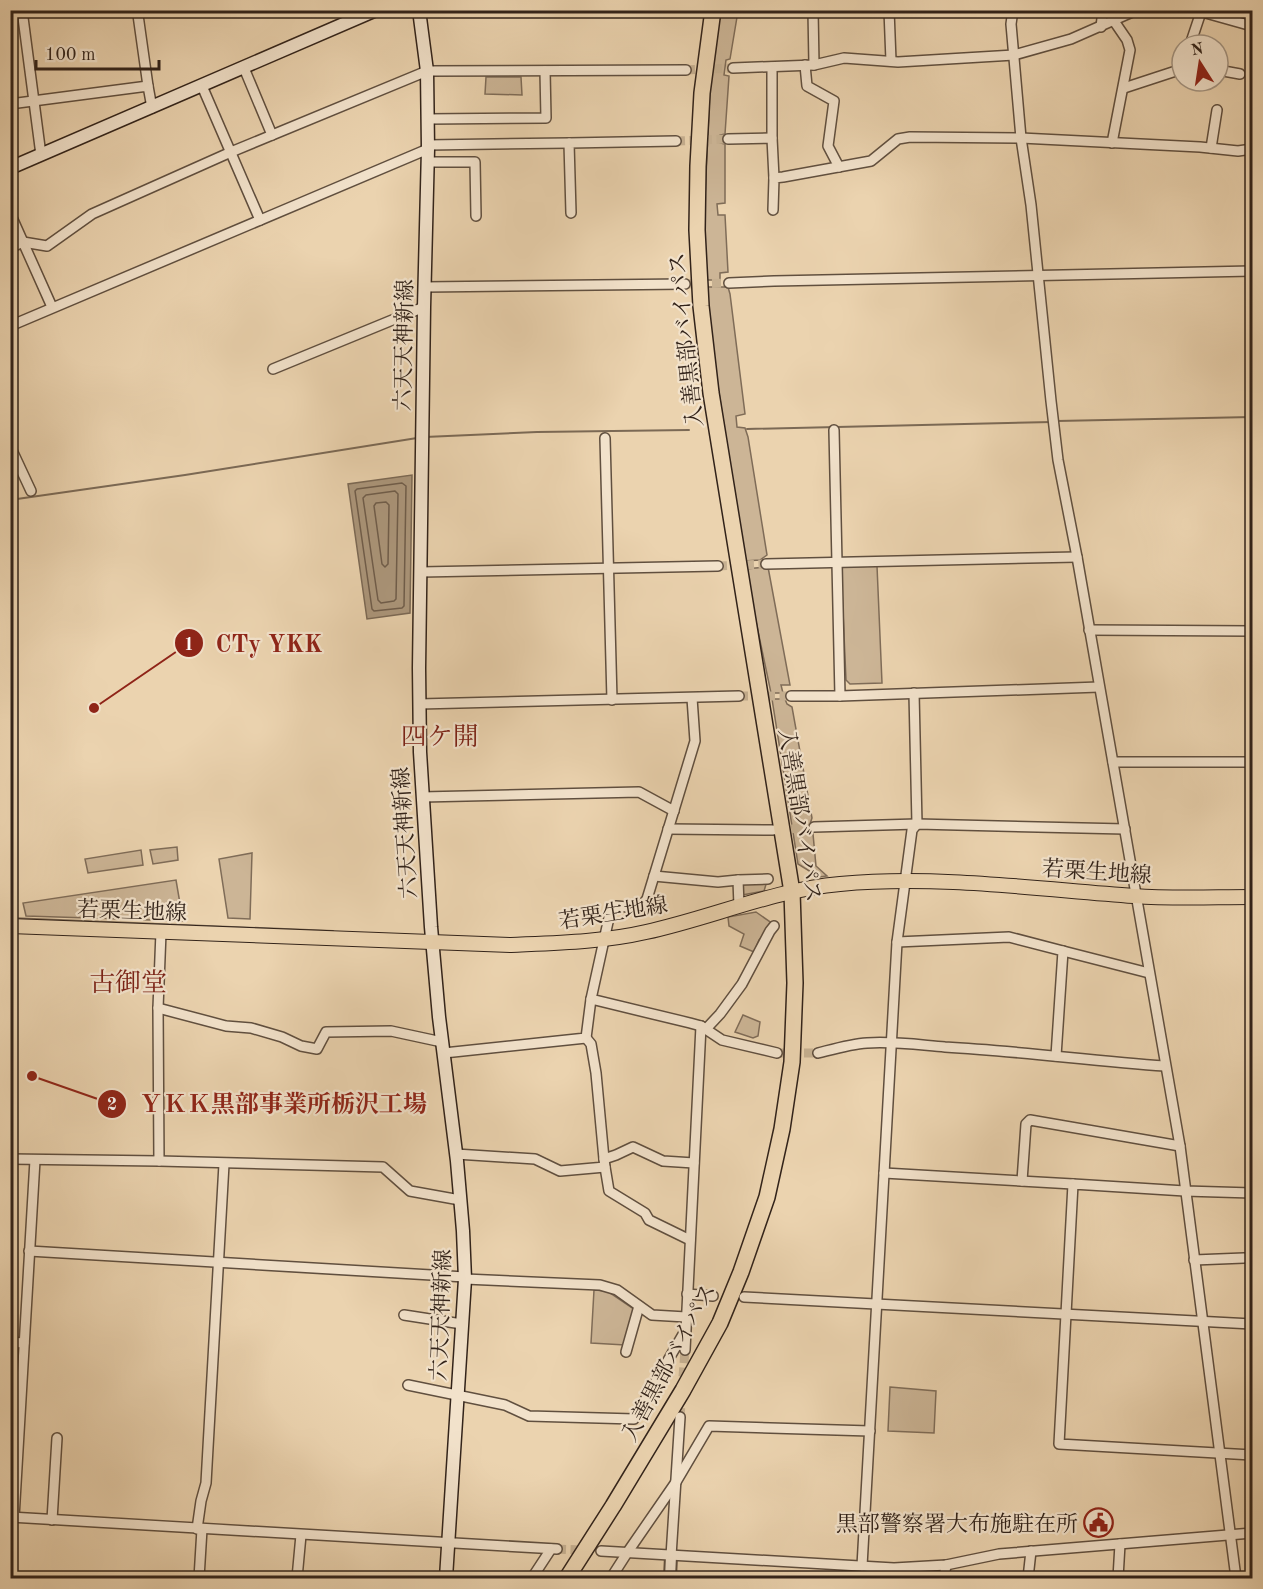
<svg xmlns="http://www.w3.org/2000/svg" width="1263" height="1589" viewBox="0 0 1263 1589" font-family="'Old Standard TT','Noto Serif JP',serif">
	<rect width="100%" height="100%" fill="#ebd3af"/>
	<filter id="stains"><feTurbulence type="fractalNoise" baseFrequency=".00333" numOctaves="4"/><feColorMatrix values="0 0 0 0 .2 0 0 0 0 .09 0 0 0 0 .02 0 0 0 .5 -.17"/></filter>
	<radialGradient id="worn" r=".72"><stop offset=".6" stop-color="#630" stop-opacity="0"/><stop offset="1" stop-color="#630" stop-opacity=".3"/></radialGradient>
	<!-- green -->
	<g fill="#ccb596" stroke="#7f6c58" stroke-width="1.5">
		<polygon points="719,11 738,11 730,59 726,60 724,75 729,76 725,134 720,135 720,143 725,144 725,203 717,204 718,215 725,215 728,272 720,273 720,280 706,280 704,220 710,89"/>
		<polygon points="486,77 521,77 522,95 485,94"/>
		<polygon points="707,287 728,287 730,294 745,414 736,416 737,427 745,428 748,437 767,555 760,560 744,561 713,352"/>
		<polygon points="877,566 882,683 850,684 846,680 841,567"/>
		<polygon points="768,567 790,685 781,685 783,693 771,693 745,569"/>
		<polygon points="772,699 785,699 787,704 792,707 812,818 810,824 805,825 806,833 813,834 816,866 827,876 819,877 798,864"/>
		<polygon points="177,847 178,860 153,864 150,850"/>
		<polygon points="141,850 143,865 88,873 85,859"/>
		<polygon points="252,853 250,919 228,918 219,859"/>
		<polygon points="176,880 183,921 26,916 23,903"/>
		<polygon points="767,881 764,891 742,895 742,883"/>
		<polygon points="756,912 773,924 759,940 754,952 740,946 744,934 729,926 728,917"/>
		<polygon points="743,1015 760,1022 758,1036 753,1038 735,1032"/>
		<polygon points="594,1290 607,1291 635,1310 625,1345 591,1343"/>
		<polygon points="890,1387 936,1391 934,1433 888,1431"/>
	</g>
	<!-- water -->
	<polygon fill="#ac977c" stroke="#7b6955" stroke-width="1.5" points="412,475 410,613 367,619 348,484"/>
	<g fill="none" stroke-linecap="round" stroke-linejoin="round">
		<!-- shore -->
		<g stroke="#6f5d4b" stroke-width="1.5">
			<polygon points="402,483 406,486 404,606 402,608 374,611 372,609 355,491 357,489"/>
			<polygon points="395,491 398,494 396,599 394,601 381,603 378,600 363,498 366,495"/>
			<polygon points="386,502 389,505 388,564 385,567 382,564 374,506 376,503"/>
		</g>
		<!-- stream -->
		<g stroke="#7b6955" stroke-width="2">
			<polyline points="1057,421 1252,417"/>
			<polyline points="747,429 1052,422"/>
			<polyline points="425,437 537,432 689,430"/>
			<polyline points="10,500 185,475 417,438"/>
			<polyline points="10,918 333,931"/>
		</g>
		<!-- minor-tunnel -->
		<g stroke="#c6b091" stroke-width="9" stroke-dasharray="9 4.5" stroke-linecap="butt">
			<polyline points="686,70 733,68"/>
			<polyline points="676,141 728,139"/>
			<polyline points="685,284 729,283"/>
			<polyline points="718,566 766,564"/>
			<polyline points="739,696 791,696"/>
			<polyline points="778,830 814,827"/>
			<polyline points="777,1053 818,1053"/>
			<polyline points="680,1417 685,1350"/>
			<polyline points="557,1549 601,1551"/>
		</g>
		<defs>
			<g id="minor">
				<polyline points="22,10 41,155"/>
				<polyline points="813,10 814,65"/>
				<polyline points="889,10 891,61"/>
				<polyline points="1013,10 1011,24 1021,138 1031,205 1051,401 1058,460 1077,557 1180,1146 1236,1578"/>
				<polyline points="1195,10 1252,26"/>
				<polyline points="138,15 148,86"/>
				<polyline points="1101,27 1103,10"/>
				<polyline points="1190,45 1201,12"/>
				<polyline points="805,65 807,86 834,101 828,146 839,167"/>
				<polyline points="244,68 272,135"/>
				<polyline points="733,68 814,65 844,58 898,62 1014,55 1071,39 1137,10"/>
				<polyline points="1218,70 1240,74"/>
				<polyline points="202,86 260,220"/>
				<polyline points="1124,88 1182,69"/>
				<polyline points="10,104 148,86 152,108"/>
				<polyline points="428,119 546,118 545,71"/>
				<polyline points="772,138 772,67"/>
				<polyline points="728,139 772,138 774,178"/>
				<polyline points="1112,143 1130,50 1127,40 1114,21"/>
				<polyline points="428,145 569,143"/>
				<polyline points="1211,148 1217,110"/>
				<polyline points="428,162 475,162 476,216"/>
				<polyline points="773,210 774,178 783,177 871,161 898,139 910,137 1021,138 1200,147 1238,151 1252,149"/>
				<polyline points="10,213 52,307"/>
				<polyline points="571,213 569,143 676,141"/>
				<polyline points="10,248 23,242 47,246 92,214 231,152 427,71 686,70"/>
				<polyline points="729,283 774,281 1252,271"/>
				<polyline points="425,287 685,284"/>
				<polyline points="10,326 428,149"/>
				<polyline points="273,369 424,307"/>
				<polyline points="834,430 840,696"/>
				<polyline points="605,438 612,700"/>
				<polyline points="10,446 31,491"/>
				<polyline points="766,564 1077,557"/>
				<polyline points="421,572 718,566"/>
				<polyline points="1089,630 1252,631"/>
				<polyline points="791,696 840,696 1099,687"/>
				<polyline points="692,698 695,741 647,899 640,908 616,906 610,913 591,999 690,1023 701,1026 722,1040 777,1053"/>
				<polyline points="419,704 739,696"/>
				<polyline points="1113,762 1252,762"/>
				<polyline points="422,797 639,792 674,811"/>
				<polyline points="814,827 917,824 1125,829"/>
				<polyline points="668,829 773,830"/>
				<polyline points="654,876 718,882 738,880 739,906"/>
				<polyline points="738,880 768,879"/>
				<polyline points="897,942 1009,937 1063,951 1056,1056"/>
				<polyline points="1063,951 1149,973"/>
				<polyline points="158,1008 226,1026 251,1028 282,1037 301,1046 317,1049 326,1032 391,1031 442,1042"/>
				<polyline points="706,1029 720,1014 742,984 770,931 774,926"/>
				<polyline points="586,1038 591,1044 596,1073 604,1159 616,1155 633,1147 663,1161 694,1163"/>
				<polyline points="444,1053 586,1038 591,999"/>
				<path d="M818,1053c16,-4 33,-9 49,-10 26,-2 53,2 78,4 74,4 147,14 220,19"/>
				<polyline points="456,1154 535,1159 560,1171 605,1167 604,1159"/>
				<polyline points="10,1159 159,1161 158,1008 161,932"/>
				<polyline points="159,1161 383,1167 410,1191 460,1200"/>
				<polyline points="605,1167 609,1191 645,1213 649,1220 690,1240"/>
				<polyline points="884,1173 1073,1184"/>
				<polyline points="1022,1181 1026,1124 1030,1120 1180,1146"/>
				<polyline points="1252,1193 1185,1191 1073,1184 1059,1444 1252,1455"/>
				<polyline points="29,1251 465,1277"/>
				<polyline points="1194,1260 1244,1258"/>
				<polyline points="465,1279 600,1285 617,1290 652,1315 686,1317"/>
				<polyline points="687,1294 713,1296"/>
				<polyline points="744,1297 1252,1324"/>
				<polyline points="404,1315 462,1324"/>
				<polyline points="10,1342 24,1343"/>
				<polyline points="685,1350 701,1026"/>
				<polyline points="626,1352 639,1306"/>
				<polyline points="408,1385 505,1405 529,1416 634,1419 685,1331"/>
				<polyline points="10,1517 557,1549"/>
				<polyline points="14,1518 35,1160"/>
				<polyline points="52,1520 57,1438"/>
				<polyline points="197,1529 201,1501 206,1483 224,1164"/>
				<polyline points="601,1551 894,1568 946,1565 999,1554 1252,1533"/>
				<polyline points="671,1556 680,1417"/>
				<polyline points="862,1566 897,942 912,830 917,824 914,693"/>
				<polyline points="199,1578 202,1529"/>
				<polyline points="297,1578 301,1535"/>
				<polyline points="532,1578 551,1549"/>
				<polyline points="611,1578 627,1553 676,1482 709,1426 870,1431"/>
				<polyline points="944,1578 946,1565"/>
				<polyline points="1028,1578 1031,1551"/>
				<polyline points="1118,1578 1120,1544"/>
			</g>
			<polyline id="tertiary" points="670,1578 671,1556"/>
			<g id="secondary">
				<polyline points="419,10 427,71 428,149 424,307 419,668 420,752 431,927 439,1017 457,1161 463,1231 465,1279 446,1578"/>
				<polyline points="10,168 376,10"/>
			</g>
			<path id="primary" d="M10,926l501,19c44,-2 92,-3 135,-13 65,-14 127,-42 194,-48 98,-9 197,5 294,12 39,3 79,1 118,1"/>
			<polyline id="trunk" points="567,1578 613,1506 683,1390 720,1323 741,1272 767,1197 782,1129 792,1062 795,983 792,892 711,393 701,306 697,230 698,166 702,93 713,10"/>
		</defs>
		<!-- minor casing -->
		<use href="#minor" stroke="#604f3f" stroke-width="12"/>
		<!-- tertiary casing -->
		<use href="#tertiary" stroke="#604f3f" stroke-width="14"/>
		<!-- secondary casing -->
		<use href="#secondary" stroke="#32231a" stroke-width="15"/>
		<!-- primary casing -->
		<use href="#primary" stroke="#32231a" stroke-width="16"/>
		<!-- trunk casing -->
		<use href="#trunk" stroke="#32231a" stroke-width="18"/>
		<!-- minor -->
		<use href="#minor" stroke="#f2e2cb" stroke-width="9"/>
		<!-- tertiary -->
		<use href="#tertiary" stroke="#f2e2cb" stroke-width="10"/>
		<!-- secondary -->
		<use href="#secondary" stroke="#f2e2cb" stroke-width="12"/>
		<!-- primary -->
		<use href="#primary" stroke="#ebd3af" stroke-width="14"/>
		<!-- trunk -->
		<use href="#trunk" stroke="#ebd3af" stroke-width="15"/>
	</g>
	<!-- icons -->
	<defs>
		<symbol id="civic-ring" viewBox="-11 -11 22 22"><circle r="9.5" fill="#f2e2cb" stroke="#8f2418" stroke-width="1.5"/><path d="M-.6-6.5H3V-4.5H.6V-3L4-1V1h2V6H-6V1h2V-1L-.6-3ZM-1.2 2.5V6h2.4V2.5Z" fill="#8f2418"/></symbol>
	</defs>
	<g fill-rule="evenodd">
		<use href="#civic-ring" x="1082" y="1506" width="33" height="33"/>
	</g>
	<g text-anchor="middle" stroke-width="4.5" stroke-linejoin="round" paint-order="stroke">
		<!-- street labels -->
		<g font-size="22" fill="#32231a" stroke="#f2e2cb">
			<text transform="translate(685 340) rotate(-96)" y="8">入善黒部バイパス</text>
			<text transform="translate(403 345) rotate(-89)" y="8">六天天神新線</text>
			<text transform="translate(801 815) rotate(81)" y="8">入善黒部バイパス</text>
			<text transform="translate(404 833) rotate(-94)" y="8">六天天神新線</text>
			<text transform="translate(1097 871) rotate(4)" y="8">若栗生地線</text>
			<text transform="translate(132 910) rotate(2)" y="8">若栗生地線</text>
			<text transform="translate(613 912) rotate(-9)" y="8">若栗生地線</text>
			<text transform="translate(440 1315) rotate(-88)" y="8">六天天神新線</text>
			<text transform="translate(668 1362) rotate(-62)" y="8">入善黒部バイパス</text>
		</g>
		<!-- poi labels -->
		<g font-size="22" fill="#32231a" stroke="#f2e2cb" text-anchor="end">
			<text x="1078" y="1531">黒部警察署大布施駐在所</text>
		</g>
		<!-- quarter labels -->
		<g font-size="26" fill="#7a1f14" stroke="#f2e2cb">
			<text x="440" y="745">四ケ開</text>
			<text x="128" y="991">古御堂</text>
		</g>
	</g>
	<!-- callouts -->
	<path fill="none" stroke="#8f2418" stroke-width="2" d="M94 708L189 643M32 1076L112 1104"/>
	<g fill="#8f2418" stroke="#f2e2cb" stroke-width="2">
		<circle cx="94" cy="708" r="6"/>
		<circle cx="32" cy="1076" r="6"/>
		<circle cx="189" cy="643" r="15"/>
		<circle cx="112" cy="1104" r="15"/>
	</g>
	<g font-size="18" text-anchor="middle" font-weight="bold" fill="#fff">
		<text x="189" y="650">1</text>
		<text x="112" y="1110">2</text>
	</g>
	<g font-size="24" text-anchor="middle" font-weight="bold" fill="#8f2418" stroke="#f2e2cb" stroke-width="4.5" stroke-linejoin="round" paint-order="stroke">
		<text x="269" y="652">CTy YKK</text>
		<text x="283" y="1112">ＹＫＫ黒部事業所栃沢工場</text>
	</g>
	<!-- margin -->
	<rect width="1263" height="1589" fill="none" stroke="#ebd3af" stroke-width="36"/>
	<rect x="12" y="12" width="1239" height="1565" fill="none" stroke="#32231a" stroke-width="3"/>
	<rect x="18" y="18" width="1227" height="1553" fill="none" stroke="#32231a" stroke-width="1.5"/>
	<!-- north arrow -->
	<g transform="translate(1200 63) rotate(348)"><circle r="28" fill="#f2e2cb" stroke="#a59684" stroke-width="1.5"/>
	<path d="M0-4.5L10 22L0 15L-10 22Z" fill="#8f2418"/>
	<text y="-9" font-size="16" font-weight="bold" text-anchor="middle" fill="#32231a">N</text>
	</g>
	<!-- scale -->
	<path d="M36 60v9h123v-9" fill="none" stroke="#32231a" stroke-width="3"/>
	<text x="45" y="60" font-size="18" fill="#32231a" stroke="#f2e2cb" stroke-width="4.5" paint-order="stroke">100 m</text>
	<rect width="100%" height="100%" filter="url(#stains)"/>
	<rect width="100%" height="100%" fill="url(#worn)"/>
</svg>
